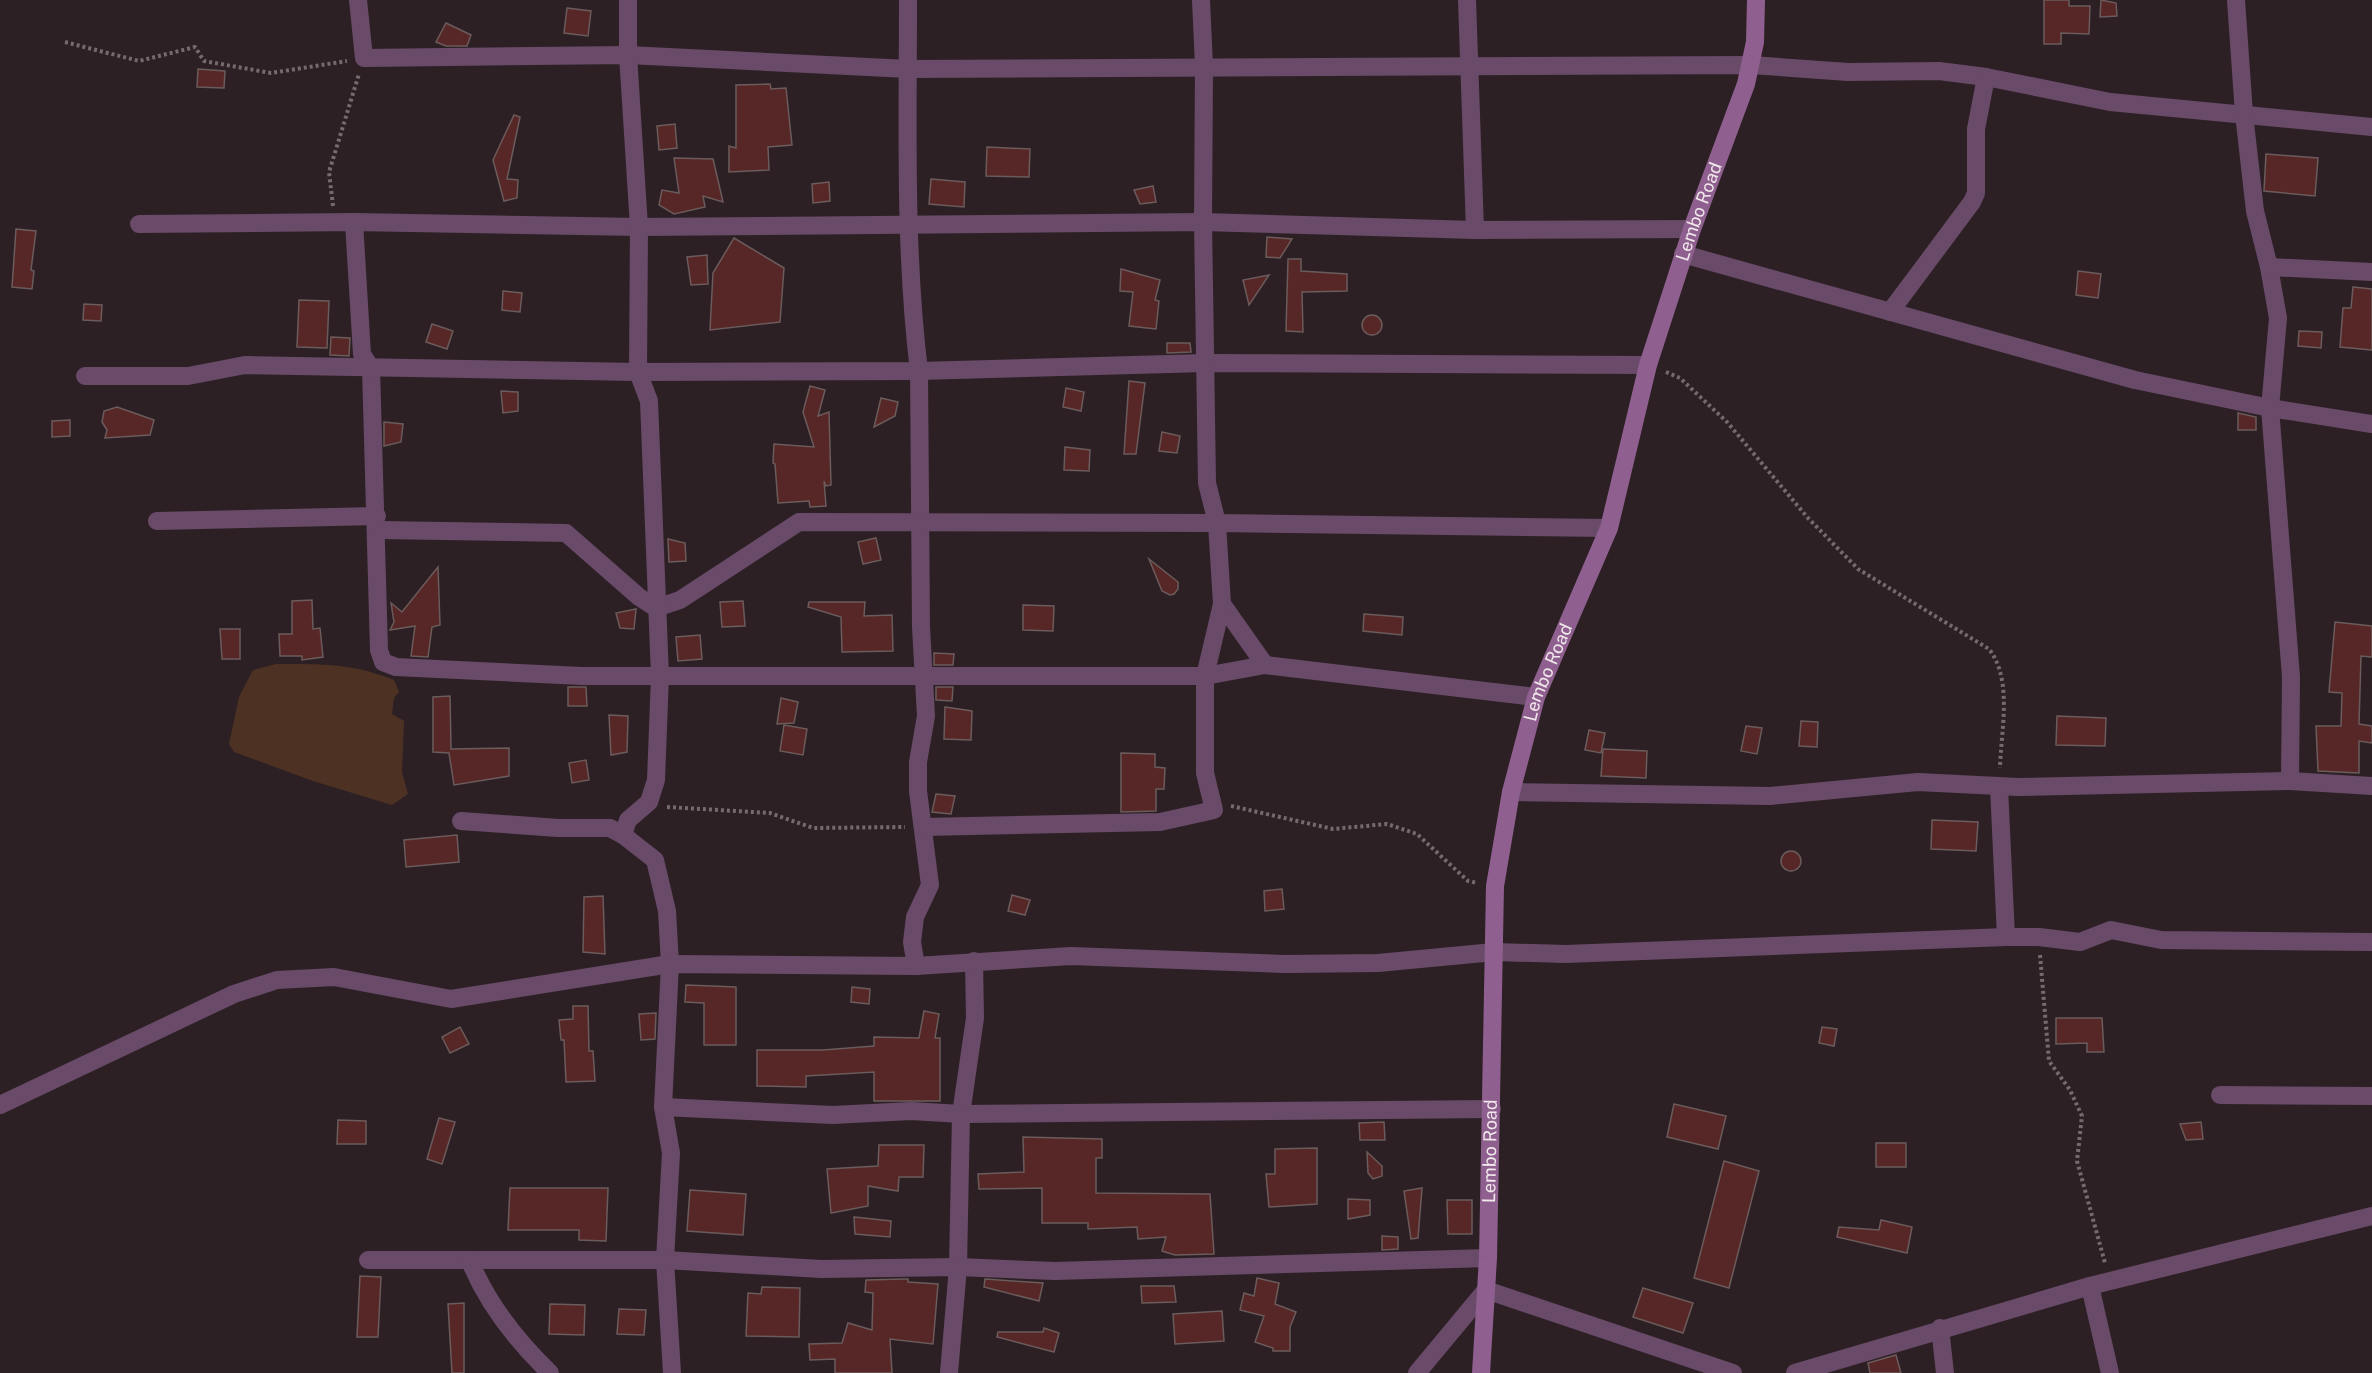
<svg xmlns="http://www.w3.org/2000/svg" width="2372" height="1373" viewBox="0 0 2372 1373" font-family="'Public Sans',sans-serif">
	<rect width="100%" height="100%" fill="#2d2025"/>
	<!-- green -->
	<path fill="#4d3223" d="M276,664c44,0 76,-1 118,16l5,12 -5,6 -2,16 12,7 -2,51 6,22 -16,11 -79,-24 -79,-29 -5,-8 10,-47 14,-27z"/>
	<!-- building -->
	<g fill="#572626" stroke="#6b5b5b" stroke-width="1.5">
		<polygon points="2044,0 2069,0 2069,6 2090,6 2089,34 2061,33 2061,44 2044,44"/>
		<polygon points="2101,0 2116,3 2117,16 2100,17"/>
		<polygon points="567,8 591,11 588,36 564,33"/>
		<polygon points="446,23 471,35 467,46 446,46 436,42"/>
		<polygon points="198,69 225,71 224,88 197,87"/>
		<polygon points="770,84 771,89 786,88 792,145 768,147 769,170 729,172 729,146 736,148 736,85"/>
		<polygon points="514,115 520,117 507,179 518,180 517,198 504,201 493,160"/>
		<polygon points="675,124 677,148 659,150 657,126"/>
		<polygon points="987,147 1030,149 1029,177 986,176"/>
		<polygon points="2266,154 2318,158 2315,196 2264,191"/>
		<polygon points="674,158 713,159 723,202 703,196 705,207 674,214 659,205 662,190 679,193"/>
		<polygon points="931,179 965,182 964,207 929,204"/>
		<polygon points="829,182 830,201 813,203 812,184"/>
		<polygon points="1153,186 1156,202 1140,204 1134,190"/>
		<polygon points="16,229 36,231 31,270 34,271 32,289 12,287"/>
		<polygon points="1267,237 1292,239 1280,258 1266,257"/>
		<polygon points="734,238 784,268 780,322 710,330 713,273"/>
		<polygon points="707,255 708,284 691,285 687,257"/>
		<polygon points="1288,259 1301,259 1301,271 1347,274 1347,291 1302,292 1303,332 1286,331"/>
		<polygon points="1121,269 1160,280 1155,300 1159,301 1156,329 1129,326 1133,292 1120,291"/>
		<polygon points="2078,271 2101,274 2098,298 2076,295"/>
		<polygon points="1269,275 1249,305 1243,280"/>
		<polygon points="2353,287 2372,289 2372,350 2340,347 2343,308 2351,308"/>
		<polygon points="503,291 522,293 520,312 502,310"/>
		<polygon points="299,300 329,301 327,348 297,347"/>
		<polygon points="84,304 102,305 101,321 83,320"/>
		<circle cx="1372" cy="325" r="10"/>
		<polygon points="432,324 453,331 447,349 426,342"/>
		<polygon points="2299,331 2322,332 2321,348 2298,346"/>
		<polygon points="331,337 350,338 349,356 330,355"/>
		<polygon points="1167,343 1190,343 1191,352 1167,353"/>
		<polygon points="1129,381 1145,383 1136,454 1124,454"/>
		<polygon points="810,386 825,390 818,416 829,412 831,485 826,486 824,481 826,506 810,507 809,501 778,503 775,464 773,463 774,444 814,447 803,412"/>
		<polygon points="1066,388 1084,392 1081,411 1063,407"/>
		<polygon points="501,391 518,392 518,411 503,413"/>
		<polygon points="881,398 898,402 895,416 874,427"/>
		<polygon points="117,407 154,420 150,435 105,438 107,430 102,422 104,411"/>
		<polygon points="2238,413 2256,417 2256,430 2238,430"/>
		<polygon points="70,420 70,436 52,437 52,421"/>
		<polygon points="384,422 403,424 401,442 384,446"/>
		<polygon points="1162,432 1180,436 1177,453 1159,451"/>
		<polygon points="1065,447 1090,450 1089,471 1064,470"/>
		<polygon points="876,538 881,560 863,564 858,542"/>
		<polygon points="668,539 685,543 686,561 669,562"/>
		<polygon points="1149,559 1178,582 1178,589 1174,594 1170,595 1162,591"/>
		<polygon points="438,567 440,625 432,627 428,657 411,656 415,626 390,630 394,622 391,603 402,612"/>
		<polygon points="312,600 313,629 320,628 323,657 302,660 302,656 280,656 279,634 292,634 292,601"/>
		<polygon points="743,601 745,626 722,627 720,602"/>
		<polygon points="809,602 865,602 864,616 892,615 893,651 842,652 841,617 808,607"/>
		<polygon points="1023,605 1054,606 1053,631 1023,630"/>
		<polygon points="636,609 634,629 620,628 616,613"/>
		<polygon points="1364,614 1403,617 1402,635 1363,631"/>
		<polygon points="2335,622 2372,626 2372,657 2361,656 2359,724 2372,726 2372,743 2359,741 2359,773 2318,771 2316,726 2341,726 2342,693 2329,692"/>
		<polygon points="220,629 240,629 240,659 222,659"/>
		<polygon points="700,635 702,659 678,661 676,637"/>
		<polygon points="934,653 954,654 953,665 934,665"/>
		<polygon points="568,687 586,687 587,706 568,706"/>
		<polygon points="936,687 953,687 952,701 936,700"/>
		<polygon points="450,696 451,749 509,748 509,776 454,785 449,753 433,752 433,697"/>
		<polygon points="781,698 798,702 794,723 777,724"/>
		<polygon points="945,707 972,711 971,740 944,739"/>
		<polygon points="609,715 628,716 627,752 611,755"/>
		<polygon points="2057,716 2106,718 2105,746 2056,745"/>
		<polygon points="1801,721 1818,722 1817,747 1799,746"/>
		<polygon points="784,725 807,729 803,755 780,751"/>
		<polygon points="1746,726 1762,728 1757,754 1741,751"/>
		<polygon points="1589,730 1605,733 1601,753 1585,750"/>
		<polygon points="1603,749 1647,751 1646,778 1601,776"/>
		<polygon points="1121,753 1155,754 1155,767 1165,768 1164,789 1156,789 1156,811 1121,812"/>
		<polygon points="586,760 589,780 572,783 569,763"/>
		<polygon points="936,794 955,796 951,814 932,812"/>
		<polygon points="1932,820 1978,822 1976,851 1931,849"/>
		<polygon points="457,835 459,862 406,867 404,840"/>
		<circle cx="1791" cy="861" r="10"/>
		<polygon points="1282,889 1284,909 1265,911 1264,891"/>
		<polygon points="1012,895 1030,900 1025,915 1008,911"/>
		<polygon points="603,896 605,954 583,952 584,897"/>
		<polygon points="686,985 736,987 736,1045 704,1045 704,1003 685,1002"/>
		<polygon points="852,987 870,989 869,1004 851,1002"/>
		<polygon points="573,1006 588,1006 589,1051 593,1051 595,1081 566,1082 564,1040 561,1040 559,1020 573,1019"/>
		<polygon points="924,1011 939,1014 935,1038 940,1038 940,1101 874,1101 874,1072 806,1076 806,1087 757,1086 757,1050 823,1050 874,1046 874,1037 919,1038"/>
		<polygon points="656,1013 655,1039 641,1040 639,1014"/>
		<polygon points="2056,1018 2102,1018 2104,1052 2087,1052 2087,1043 2056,1044"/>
		<polygon points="460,1027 469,1044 450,1053 442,1037"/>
		<polygon points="1822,1027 1837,1029 1834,1046 1819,1043"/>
		<polygon points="1674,1104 1726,1116 1718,1149 1667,1137"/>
		<polygon points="439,1118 455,1122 442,1164 427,1159"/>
		<polygon points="338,1120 366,1121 366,1144 337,1144"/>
		<polygon points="1384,1122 1385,1140 1360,1140 1359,1123"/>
		<polygon points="2201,1122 2203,1139 2186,1140 2180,1124"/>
		<polygon points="1023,1137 1102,1139 1102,1158 1096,1158 1096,1193 1210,1194 1214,1254 1175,1255 1162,1251 1166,1237 1138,1239 1137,1227 1088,1229 1088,1223 1042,1223 1042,1188 979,1189 978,1174 1024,1172"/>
		<rect x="1876" y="1143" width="30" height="24"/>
		<polygon points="879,1145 924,1145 923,1177 899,1177 898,1191 868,1186 868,1206 831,1213 827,1169 878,1166"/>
		<polygon points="1317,1148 1317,1204 1269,1207 1266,1174 1275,1174 1275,1149"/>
		<polygon points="1367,1152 1382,1166 1382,1176 1373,1179 1368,1173"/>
		<polygon points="1724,1161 1759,1171 1729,1288 1694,1278"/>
		<polygon points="510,1188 608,1188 606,1241 579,1240 579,1230 508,1230"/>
		<polygon points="1422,1188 1418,1238 1411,1239 1404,1191"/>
		<polygon points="690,1190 746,1194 743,1235 687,1231"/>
		<polygon points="1348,1199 1370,1200 1370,1215 1348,1219"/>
		<polygon points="1447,1200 1472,1200 1472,1234 1448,1234"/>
		<polygon points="854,1217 891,1221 890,1237 855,1234"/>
		<polygon points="1881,1220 1912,1227 1907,1253 1837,1237 1839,1227 1879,1230"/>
		<polygon points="1382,1236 1398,1237 1398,1249 1382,1250"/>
		<polygon points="360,1276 381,1277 378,1337 357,1337"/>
		<polygon points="1257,1278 1279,1283 1275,1304 1296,1312 1290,1327 1290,1351 1273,1351 1273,1348 1255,1342 1264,1316 1240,1310 1244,1293 1254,1296"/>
		<polygon points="904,1279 908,1279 908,1282 938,1284 933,1344 890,1339 892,1373 835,1373 835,1359 810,1360 809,1344 842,1343 848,1323 872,1330 873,1293 865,1292 866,1280"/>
		<polygon points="985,1279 1013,1281 1043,1283 1039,1301 984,1287"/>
		<polygon points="1141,1286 1174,1286 1176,1302 1142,1303"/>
		<polygon points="762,1287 800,1288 799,1337 746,1336 748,1293 761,1294"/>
		<polygon points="1643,1288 1693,1303 1683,1333 1633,1317"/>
		<polygon points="464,1303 464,1373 452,1373 448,1304"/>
		<polygon points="550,1304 585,1305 584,1335 549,1334"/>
		<polygon points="619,1309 646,1310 644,1335 617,1334"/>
		<polygon points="1222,1311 1224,1341 1175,1344 1173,1314"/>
		<polygon points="1044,1328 1059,1333 1054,1352 997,1337 998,1332 1043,1332"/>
		<polygon points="1896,1355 1901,1373 1870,1373 1868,1363"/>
	</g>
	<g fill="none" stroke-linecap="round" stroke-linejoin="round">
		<!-- path -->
		<g stroke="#766a6e" stroke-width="4" stroke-dasharray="3 3" stroke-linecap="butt">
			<polyline points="65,42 139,61 195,47 204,61 271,73 347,61"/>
			<polyline points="333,206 329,172 359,74"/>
			<path d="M1666,372l14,6 47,44 81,96 50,51 131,80c24,31 12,81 11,119"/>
			<polyline points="1231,806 1333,829 1387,824 1417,834 1468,881 1477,883"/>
			<polyline points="667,807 770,813 813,828 905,827"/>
			<polyline points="2040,955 2049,1061 2070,1090 2082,1116 2077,1161 2105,1263"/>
		</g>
		<!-- street -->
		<g stroke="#694b69" stroke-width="18">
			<polyline points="358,0 364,58 628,55 908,69 1751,65 1848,72 1939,71 1986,77 2110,102 2372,127"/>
			<path d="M908,0c0,123 -4,248 11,371l2,256 5,89 -8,46v29l12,94 -15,32 -3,25 4,24"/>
			<polyline points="1467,0 1475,230"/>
			<polyline points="2236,0 2244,114 2255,211 2269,267 2278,318 2270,408 2291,677 2290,781"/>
			<polyline points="354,222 362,354 371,368 379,650 383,662 396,667 582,676 1205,676 1265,665 1536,697"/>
			<polyline points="139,224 354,222 639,227 1203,222 1475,230 1692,229"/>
			<polyline points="1683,254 2135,380 2270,408 2372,424"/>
			<polyline points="2269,267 2372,272"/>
			<polyline points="1890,312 1972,202 1976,193 1976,129 1986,77"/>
			<polyline points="85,376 188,376 245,365 638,372 919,371 1205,363 1648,365"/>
			<polyline points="157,521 377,516"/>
			<polyline points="378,530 566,533 639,597 656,608 680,600 799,522 1217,523 1609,528"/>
			<polyline points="1222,604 1265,665"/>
			<polyline points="1999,787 2006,937"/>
			<polyline points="1511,792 1770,796 1918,782 2018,787 2290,781 2372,786"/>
			<polyline points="461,821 558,828 610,828 623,835 655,860 667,911 670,964 663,1107 671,1153 665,1260 672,1373"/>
			<polyline points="923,827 1160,822 1214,810 1205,773 1205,676 1222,604 1217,523 1207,483 1203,222 1204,66 1201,0"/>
			<polyline points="623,835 628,820 649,802 656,780 660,676 649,401 638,372 639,227 628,55 628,0"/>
			<polyline points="974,961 975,1018 961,1114 1492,1109"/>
			<polyline points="2220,1095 2372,1096"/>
			<polyline points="0,1105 234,994 277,980 334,977 451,999 670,964 916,966 1071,956 1285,964 1378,963 1494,952 1566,954 2006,937 2039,937 2080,942 2111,930 2161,940 2372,942"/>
			<polyline points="663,1107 833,1115 911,1111 961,1114 958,1267 949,1373"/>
			<polyline points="368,1260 665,1260 821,1269 958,1267 1055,1271 1488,1258"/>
			<path d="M470,1261c17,42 48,81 80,112"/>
			<polyline points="2090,1286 2110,1373"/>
			<polyline points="1940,1328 1945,1373"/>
			<polyline points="1417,1373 1486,1290 1733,1373"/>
			<polyline points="1795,1373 2090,1286 2372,1216"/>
		</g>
		<!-- secondary -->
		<path stroke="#8f608f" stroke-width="18" id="s1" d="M1481,1373l7,-115 7,-372 16,-94 25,-95 73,-169 39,-163 44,-136 54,-145 9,-42 1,-42"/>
	</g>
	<g text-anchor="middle" stroke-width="5" stroke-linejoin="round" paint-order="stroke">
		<!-- street labels -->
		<g font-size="18" fill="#f1e8eb" stroke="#2d2025">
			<text dy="6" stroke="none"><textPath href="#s1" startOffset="1194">Lembo Road</textPath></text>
			<text dy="6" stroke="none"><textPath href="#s1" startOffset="708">Lembo Road</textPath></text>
			<text dy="6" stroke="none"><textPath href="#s1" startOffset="222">Lembo Road</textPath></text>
		</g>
	</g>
</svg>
